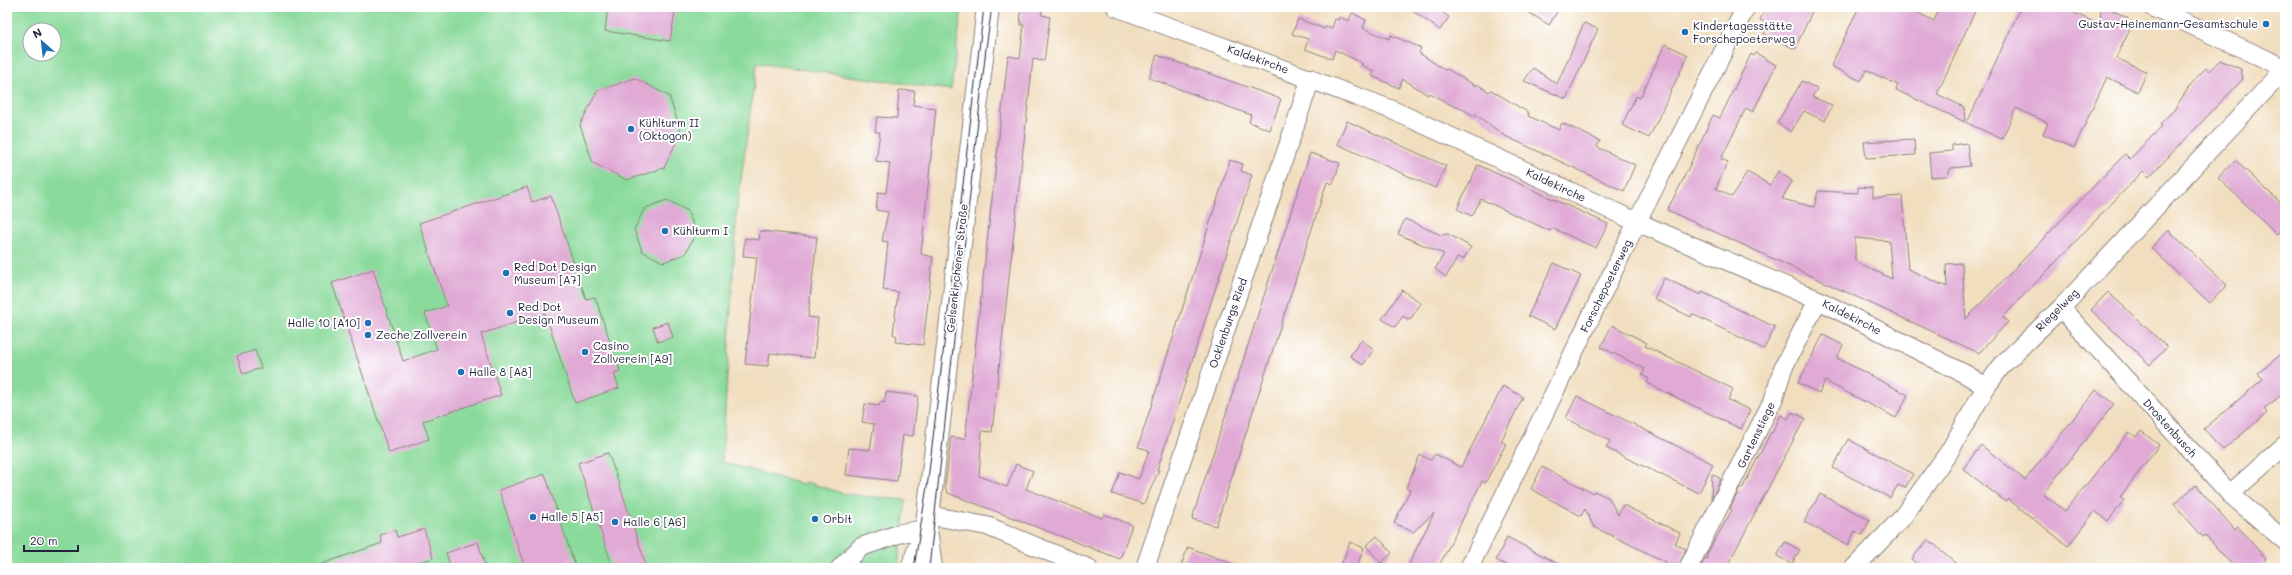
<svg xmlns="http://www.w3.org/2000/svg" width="2292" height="575" viewBox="0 0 2292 575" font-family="Mali,sans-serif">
	<rect width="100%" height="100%" fill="#fff"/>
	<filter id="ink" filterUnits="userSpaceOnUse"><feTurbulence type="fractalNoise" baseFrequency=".025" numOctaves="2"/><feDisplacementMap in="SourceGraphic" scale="8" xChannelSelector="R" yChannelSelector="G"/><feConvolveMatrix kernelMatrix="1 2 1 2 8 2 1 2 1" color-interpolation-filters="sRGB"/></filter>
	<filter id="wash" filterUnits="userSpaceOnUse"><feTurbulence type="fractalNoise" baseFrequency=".012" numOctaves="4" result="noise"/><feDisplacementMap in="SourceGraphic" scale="16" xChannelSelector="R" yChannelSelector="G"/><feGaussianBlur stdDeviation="0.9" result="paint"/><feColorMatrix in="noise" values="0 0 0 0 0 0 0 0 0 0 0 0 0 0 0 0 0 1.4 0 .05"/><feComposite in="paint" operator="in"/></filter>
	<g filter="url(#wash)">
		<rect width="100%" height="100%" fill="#f1debf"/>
		<!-- green -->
		<path fill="#8ada9b" stroke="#567e6b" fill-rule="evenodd" d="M7,7h955l-11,83 -194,-27 -20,145 -15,254 83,23 1,-3 39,12 61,6 -8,68h-891zM30,30h24v24h-24z"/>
		<g id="blocks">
			<!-- building -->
			<g fill="#e0aad5" fill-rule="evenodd">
				<polygon points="608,7 676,7 670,41 605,31"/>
				<polygon points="1407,7 1435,7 1449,17 1440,30"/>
				<polygon points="1520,7 1560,7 1549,25"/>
				<polygon points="1766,7 1814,7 1795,49 1764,34 1769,24 1760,20"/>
				<polygon points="1859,7 1907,7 1934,21 1940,7 1977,7 1937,94 1964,107 1965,122 1896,90 1898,85 1866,70 1861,81 1831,66"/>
				<polygon points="2021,7 2062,7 2100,25 2101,7 2106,7 2128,18 2125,24 2131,27 2116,58 2147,72 2138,92 2107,77 2074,148 2043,134 2048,123 2016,108 2002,139 1967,123"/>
				<polygon points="1041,9 1042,15 1050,17 1044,61 1033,59 992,432 982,431 979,476 1007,487 1016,464 1033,471 1026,489 1102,518 1104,514 1132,525 1120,559 948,493 945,487 951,437 965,439 1008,56 1020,58 1024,25 1021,25 1020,10"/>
				<polygon points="1352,13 1366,20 1363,28 1389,39 1391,35 1421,48 1419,53 1445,70 1447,69 1476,86 1477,84 1489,92 1491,90 1529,113 1528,116 1559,130 1562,123 1600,141 1597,147 1635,165 1624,191 1505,136 1475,114 1474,116 1456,105 1455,107 1429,93 1428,95 1403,79 1399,88 1372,76 1374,71 1361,65 1362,63 1335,50 1332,59 1305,49 1308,39 1292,34 1298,19 1325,29 1326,26 1332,28 1335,19 1338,20 1339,17 1349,21"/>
				<polygon points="1584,23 1598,29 1566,99 1524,81 1533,68 1557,84"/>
				<polygon points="1665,44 1688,55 1649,138 1622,125 1636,96 1640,98"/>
				<path d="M1756,53l20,12 -23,47 -7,-4 -25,51 7,3 -12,26 16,9 15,-25 23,13 8,-14 14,10 -10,18 32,8 4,-16 40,2v-6l15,1v10l29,-2 6,73 39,18 -1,-23 16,-1 4,56 159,-165 5,5 32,-33 -2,-2 14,-14 19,-29 13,-13 3,3 11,-11 21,9 2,10 -94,98 -6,-6 -140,146 5,5 -29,31 -312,-143 13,-24 33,-71 7,3 31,-64 3,2zM1855,238l34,3 3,38 -37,-18z"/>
				<polygon points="1157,55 1281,99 1270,130 1249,122 1251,115 1149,78"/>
				<polygon points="635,78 669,96 681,132 664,168 627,180 593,163 580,125 597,91"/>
				<polygon points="1802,81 1817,89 1812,97 1832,105 1825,121 1804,111 1791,132 1777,123"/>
				<polygon points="899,90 915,91 913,105 936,108 921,254 933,257 923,345 896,342 897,336 893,334 898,292 883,290 888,242 882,241 888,212 876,210 878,192 886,193 890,163 876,161 880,132 875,132 877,117 897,118"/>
				<polygon points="1347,121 1446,166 1435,188 1337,144"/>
				<polygon points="1914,139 1915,155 1866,158 1864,142"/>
				<polygon points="1967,143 1970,166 1951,168 1947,176 1931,177 1929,153 1952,151 1952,145"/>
				<polygon points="1310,153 1340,163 1333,184 1327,182 1216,526 1192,519"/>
				<polygon points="1230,160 1243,164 1241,171 1252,175 1157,470 1159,470 1144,504 1112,494 1120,472 1139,479 1149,450 1138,447"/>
				<polygon points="2235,160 2285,207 2285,225 2277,234 2218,178"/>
				<polygon points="1478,165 1608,224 1596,248 1552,228 1550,231 1481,199 1472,216 1457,209"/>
				<polygon points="527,187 532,202 551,196 586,299 595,297 620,371 614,373 619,388 575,403 545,313 481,334 501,395 423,421 429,439 389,453 332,283 373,269 403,361 437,349 425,313 447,306 419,223"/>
				<polygon points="667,200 688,211 696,233 685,254 663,262 642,251 634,229 645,208"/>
				<polygon points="1405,219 1441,235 1448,234 1471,247 1463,260 1458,257 1446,277 1435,269 1444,254 1398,234"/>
				<polygon points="2168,230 2227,285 2210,303 2151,248"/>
				<polygon points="760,231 817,237 808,317 818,318 814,358 770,353 768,366 745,364 757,257 743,256 745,238 759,240"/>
				<polygon points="1554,263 1581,276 1555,329 1528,316"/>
				<polygon points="1664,278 1701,295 1702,292 1775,327 1764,349 1692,314 1691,317 1654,299"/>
				<polygon points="1402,290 1421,303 1410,320 1403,316 1395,327 1382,319"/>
				<polygon points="2108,292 2167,347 2150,365 2091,310"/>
				<polygon points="668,322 673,337 658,342 653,327"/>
				<polygon points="1612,325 1647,343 1645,346 1733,389 1728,400 1750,410 1741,429 1647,383 1649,379 1642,375 1645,369 1601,347"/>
				<polygon points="1823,335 1843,345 1837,358 1908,395 1896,418 1825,381 1819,393 1798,383"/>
				<polygon points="1361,340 1374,349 1363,365 1350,356"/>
				<polygon points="255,350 261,368 243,374 237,356"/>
				<polygon points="2285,351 2285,392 2264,409 2267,413 2223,450 2204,429 2263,379 2258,373"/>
				<polygon points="1503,386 1523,397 1501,441 1506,444 1485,483 1482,481 1438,568 1407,568 1434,513 1413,532 1394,523 1410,490 1406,488 1420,455 1431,460 1435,454 1461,467"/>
				<polygon points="2096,390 2114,404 2043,494 2065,511 2129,432 2136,437 2141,431 2159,445 2120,497 2124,500 2108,521 2095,511 2068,546 2008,499 2006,502 1963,469 1981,445 2025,480"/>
				<polygon points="886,392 918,396 913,436 903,435 897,481 846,475 849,448 870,450 874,424 862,422 865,404 879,406 880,402 884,403"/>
				<polygon points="1577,396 1713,464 1699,493 1606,448 1610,441 1566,418"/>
				<polygon points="1792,412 1805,418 1726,568 1700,568 1705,558 1707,559 1707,554 1732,510 1730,509 1740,488 1742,489 1771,432 1772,433 1781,415 1788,419"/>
				<polygon points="1848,439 1913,474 1905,488 1898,485 1890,498 1833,468"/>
				<polygon points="608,453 619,483 647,568 613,568 578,463"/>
				<polygon points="1542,467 1593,493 1594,491 1609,498 1618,515 1623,505 1680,533 1675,544 1686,549 1678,568 1663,568 1666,562 1594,527 1585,509 1581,516 1531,489"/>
				<polygon points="545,474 568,545 576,568 525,568 499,490"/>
				<polygon points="1712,474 1721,479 1711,499"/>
				<polygon points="2196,485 2235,530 2238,527 2267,560 2259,568 2235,568 2205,535 2203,537 2174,504"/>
				<polygon points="1820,494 1870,520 1862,535 1855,531 1848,545 1804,522"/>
				<polygon points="424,529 433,558 407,566 407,568 316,568 316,566 382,543 380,535 395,530 397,537"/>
				<polygon points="1377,536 1392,553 1381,563 1366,546"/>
				<polygon points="1507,537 1566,568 1512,568 1496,560"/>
				<polygon points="1928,539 1962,568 1923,568 1912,559"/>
				<polygon points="478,542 486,568 451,568 446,553"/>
				<polygon points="1350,542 1364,548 1356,568 1340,568"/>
				<polygon points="1785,542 1800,550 1792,564 1777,556"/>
				<polygon points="1188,547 1241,567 1241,568 1180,568"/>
			</g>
		</g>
	</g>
	<g filter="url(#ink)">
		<use href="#blocks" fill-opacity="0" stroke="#8a807d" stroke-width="1"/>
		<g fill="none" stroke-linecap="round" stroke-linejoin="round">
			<defs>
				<g id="minor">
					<polyline points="1116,7 1390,109 1637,222 1818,300 1967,375 1986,387"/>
					<polyline points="2152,7 2285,68"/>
					<polyline points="2061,308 2230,494 2285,541"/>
					<polyline points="2230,494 2285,445"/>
					<polyline points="928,515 987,526 1088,568"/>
					<polyline points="840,568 861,547 901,533 926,529"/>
					<polyline points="1145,568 1311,78"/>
					<polyline points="1469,568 1637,222 1746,7"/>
					<polyline points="1688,568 1774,398 1783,368 1818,300"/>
					<polyline points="1854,568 1901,519 1949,452 1986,387 2003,364 2061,308 2285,69"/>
				</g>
				<g id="major">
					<polyline points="926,529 931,568"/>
					<polyline points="912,568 926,529 928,515 988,7"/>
				</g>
			</defs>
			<!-- minor casing -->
			<use href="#minor" stroke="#8a807d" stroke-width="20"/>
			<!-- major casing -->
			<use href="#major" stroke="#8a807d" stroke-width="24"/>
			<!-- minor -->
			<use href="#minor" stroke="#fff" stroke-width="18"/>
			<!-- major -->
			<use href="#major" stroke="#fff" stroke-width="22"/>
			<!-- tram -->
			<g stroke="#22223b" stroke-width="1">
				<polyline points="914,568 928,480 984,7"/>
				<polyline points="929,568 986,48 992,7"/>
			</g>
		</g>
	</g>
	<!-- markers -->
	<g fill="#1f6fb2" stroke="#fff" stroke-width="1.5">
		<circle cx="2266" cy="24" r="4"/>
		<circle cx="1685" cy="32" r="4"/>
		<circle cx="631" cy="129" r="4"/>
		<circle cx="665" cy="231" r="4"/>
		<circle cx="506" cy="273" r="4"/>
		<circle cx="510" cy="313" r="4"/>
		<circle cx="368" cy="323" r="4"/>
		<circle cx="368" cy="335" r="4"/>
		<circle cx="585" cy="352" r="4"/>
		<circle cx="461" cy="372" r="4"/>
		<circle cx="533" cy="517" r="4"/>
		<circle cx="815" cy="519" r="4"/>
		<circle cx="615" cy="522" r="4"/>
	</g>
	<g text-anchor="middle" stroke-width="4" stroke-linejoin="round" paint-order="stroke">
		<!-- poi labels -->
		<g font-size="11" fill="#22223b" stroke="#fff" text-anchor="start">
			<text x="2258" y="28" text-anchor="end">Gustav-Heinemann-Gesamtschule</text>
			<text x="1693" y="30">Kindertagesstätte<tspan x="1693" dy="13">Forschepoeterweg</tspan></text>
			<text x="639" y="127">Kühlturm II<tspan x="639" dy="13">(Oktogon)</tspan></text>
			<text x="673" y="235">Kühlturm I</text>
			<text x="514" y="271">Red Dot Design<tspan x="514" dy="13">Museum [A7]</tspan></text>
			<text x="518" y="311">Red Dot<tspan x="518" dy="13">Design Museum</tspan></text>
			<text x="360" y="327" text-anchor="end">Halle 10 [A10]</text>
			<text x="376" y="339">Zeche Zollverein</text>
			<text x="593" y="350">Casino<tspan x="593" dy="13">Zollverein [A9]</tspan></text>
			<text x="469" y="376">Halle 8 [A8]</text>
			<text x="541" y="521">Halle 5 [A5]</text>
			<text x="823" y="523">Orbit</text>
			<text x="623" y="526">Halle 6 [A6]</text>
		</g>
		<!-- street labels -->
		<g font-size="11" fill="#22223b" stroke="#fff">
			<text transform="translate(1258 59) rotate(20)" y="4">Kaldekirche</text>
			<text transform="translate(1556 185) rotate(25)" y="4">Kaldekirche</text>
			<text transform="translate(957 268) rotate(-84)" y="4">Gelsenkirchener Straße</text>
			<text transform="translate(1606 286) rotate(-64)" y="4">Forschepoeterweg</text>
			<text transform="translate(2057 310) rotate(-45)" y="4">Riegelweg</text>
			<text transform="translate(1852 317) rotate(27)" y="4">Kaldekirche</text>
			<text transform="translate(1228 323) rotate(-71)" y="4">Ocklenburgs Ried</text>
			<text transform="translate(2170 428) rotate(48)" y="4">Drostenbusch</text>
			<text transform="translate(1756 435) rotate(-64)" y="4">Gartenstiege</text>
		</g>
	</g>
	<!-- margin -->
	<rect width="2292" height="575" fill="none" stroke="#fff" stroke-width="24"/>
	<!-- north arrow -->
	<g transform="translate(42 42) rotate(332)"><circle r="19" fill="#ffffff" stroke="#a7a7b1"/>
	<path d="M0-3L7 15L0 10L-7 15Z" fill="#1f6fb2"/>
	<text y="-6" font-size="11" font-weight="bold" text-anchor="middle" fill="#22223b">N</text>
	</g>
	<!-- scale -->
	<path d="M24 545v6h54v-6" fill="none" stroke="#22223b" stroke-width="2"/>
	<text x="30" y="545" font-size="12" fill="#22223b" stroke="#ffffff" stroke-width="3" paint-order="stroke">20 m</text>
</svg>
